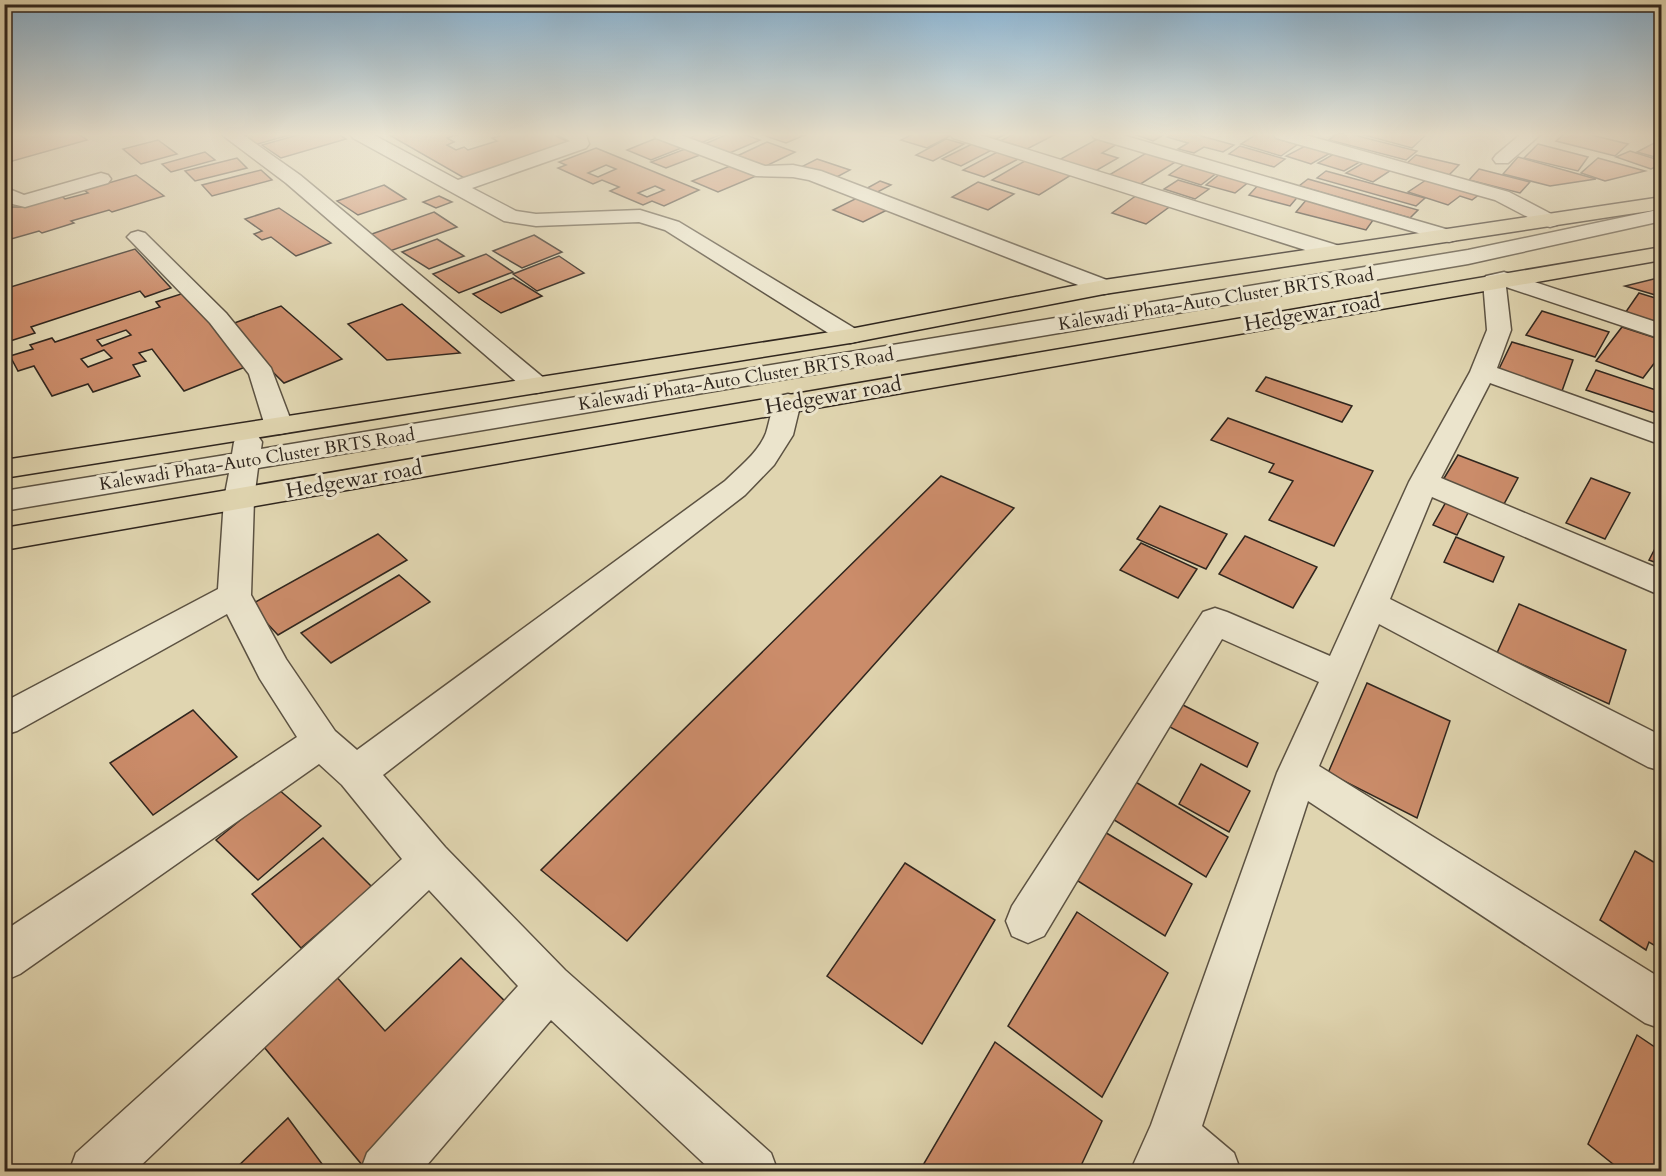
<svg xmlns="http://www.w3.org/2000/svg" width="1666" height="1176" viewBox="0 0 1666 1176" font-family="Cardo,serif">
	<rect width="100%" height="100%" fill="#e0d5b0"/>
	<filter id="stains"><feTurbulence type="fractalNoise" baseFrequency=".00333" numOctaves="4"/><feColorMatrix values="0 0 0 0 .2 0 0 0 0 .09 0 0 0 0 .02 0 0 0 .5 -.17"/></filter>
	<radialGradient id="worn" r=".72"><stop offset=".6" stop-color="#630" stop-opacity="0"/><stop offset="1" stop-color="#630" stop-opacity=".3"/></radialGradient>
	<!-- building -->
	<g fill="#cb8c6a" stroke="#30261e" stroke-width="1.5" fill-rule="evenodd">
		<polygon points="4,134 78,134 87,140 9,162 4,158"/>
		<polygon points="245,134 293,134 254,145 240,135"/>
		<polygon points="301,134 338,134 346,139 281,158 262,145"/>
		<polygon points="398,134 459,134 447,138 454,142 447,145 456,150 464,147 468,150 497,141 492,138 500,136 496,134 552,134 571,143 466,179 391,136"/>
		<polygon points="699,134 722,134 701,143 689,138"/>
		<polygon points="728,134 743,134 760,140 725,155 700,146"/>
		<polygon points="760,134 807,134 786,143"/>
		<polygon points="913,134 942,134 950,136 927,148 901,140"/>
		<polygon points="970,134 1006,134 992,141"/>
		<polygon points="1014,134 1056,134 1027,149 1000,141"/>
		<polygon points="1134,134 1165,134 1153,141"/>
		<polygon points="1172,134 1194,134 1234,145 1223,152 1204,147 1194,153 1178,149 1188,143 1167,137"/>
		<polygon points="1257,134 1272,134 1301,142 1281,156 1241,144"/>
		<polygon points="1337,134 1350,134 1417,151 1406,160 1329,140"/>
		<polygon points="1360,134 1427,134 1412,148"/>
		<polygon points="1564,134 1587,134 1628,144 1615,156 1556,141"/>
		<polygon points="659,137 684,147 651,160 627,150"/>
		<polygon points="1101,137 1119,143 1102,153 1118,158 1092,173 1057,161"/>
		<polygon points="946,139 964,144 933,161 916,155"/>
		<polygon points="158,140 177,154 141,164 123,149"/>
		<polygon points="767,142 795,152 766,166 737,156"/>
		<polygon points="1654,143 1662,146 1662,159 1637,152"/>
		<polygon points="972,144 992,150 961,166 942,159"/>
		<polygon points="1309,144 1334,151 1311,164 1286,156"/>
		<polygon points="1538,144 1588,157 1578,171 1524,158"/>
		<polygon points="1240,146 1285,159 1274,167 1229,154"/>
		<path d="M596,148l103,42 -35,16 -12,-5 -9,4 -33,-14 9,-4 -17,-7 -9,4 -35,-16 8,-3 -7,-3zM606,165l10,4 -18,8 -10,-4zM655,186l9,4 -17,7 -9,-4z"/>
		<polygon points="685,149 700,155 666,168 651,162"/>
		<polygon points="1001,150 1022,157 984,177 963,170"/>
		<polygon points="1339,151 1365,159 1344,171 1318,163"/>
		<polygon points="1630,151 1662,161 1662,164 1651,169 1616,157"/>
		<polygon points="205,152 215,160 171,172 162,164"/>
		<polygon points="1148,152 1177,161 1139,185 1109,175"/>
		<polygon points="1416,155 1459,165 1449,175 1406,164"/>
		<polygon points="1518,157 1596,179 1550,186 1503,174"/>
		<polygon points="237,158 247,168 195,181 185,171"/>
		<polygon points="1030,158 1076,172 1039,195 992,180"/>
		<polygon points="1598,158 1645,171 1605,181 1581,173"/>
		<polygon points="817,159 850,170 835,178 801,167"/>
		<polygon points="1370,159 1396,167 1373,182 1346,173"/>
		<polygon points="1186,163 1218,172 1201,185 1169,175"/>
		<polygon points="730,166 756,176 718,192 692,181"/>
		<polygon points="1479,169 1530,182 1520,193 1469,180"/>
		<polygon points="261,170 272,180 212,196 202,185"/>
		<polygon points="1326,171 1425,198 1416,206 1317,178"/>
		<polygon points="1221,173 1250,181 1235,193 1206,185"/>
		<polygon points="136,175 164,196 112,212 109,210 71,221 74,223 42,233 39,231 4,241 4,207 21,207 62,196 65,199 88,193 84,190"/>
		<polygon points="1429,178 1480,194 1472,200 1460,196 1448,205 1408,192"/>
		<polygon points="1308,179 1418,210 1410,218 1299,186"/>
		<polygon points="1178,180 1209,189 1195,199 1164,189"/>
		<polygon points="880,181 891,185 872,195 862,191"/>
		<polygon points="978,182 1014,194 988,210 952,197"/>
		<polygon points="1260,183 1301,193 1290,206 1249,195"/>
		<polygon points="384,185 406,199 358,215 337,201"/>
		<polygon points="1137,195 1172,205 1146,224 1112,213"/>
		<polygon points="439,196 452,202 436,208 423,202"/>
		<polygon points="859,197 889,209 863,222 833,210"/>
		<polygon points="1307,199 1376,216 1366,230 1296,212"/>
		<polygon points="279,208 331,243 296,256 271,237 262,240 254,234 262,231 245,219"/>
		<polygon points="434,212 457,227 390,251 369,235"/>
		<polygon points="534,235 562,252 522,268 493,251"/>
		<polygon points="437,239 464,256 429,269 402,252"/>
		<polygon points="135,249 171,288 145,297 140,291 31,327 35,333 4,343 4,289"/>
		<polygon points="486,254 513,272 459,293 433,274"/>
		<polygon points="559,256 584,273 537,291 513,274"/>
		<polygon points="1662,277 1662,297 1625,286"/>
		<polygon points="513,278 542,296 501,313 473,294"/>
		<path d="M184,293l64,73 -64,25 -32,-42 -13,4 7,8 -13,4 7,11 -47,16 -5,-8 -36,12 -18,-30 -16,5 -8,-15 23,-7 -3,-4 22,-7 3,4 105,-35 -4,-5zM126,330l5,5 -29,11 -5,-6zM104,350l8,8 -24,9 -7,-8z"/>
		<polygon points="1639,293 1662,300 1662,328 1623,316"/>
		<polygon points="402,304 460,353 387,360 348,324"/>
		<polygon points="281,306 342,359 284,383 226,326"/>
		<polygon points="1542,311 1609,332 1595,357 1526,335"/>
		<polygon points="1622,327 1662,340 1662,353 1643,378 1596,361"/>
		<polygon points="1512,342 1573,360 1562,391 1498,371"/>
		<polygon points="1596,370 1662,392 1662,415 1586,390"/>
		<polygon points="1266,377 1352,406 1342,422 1256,391"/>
		<polygon points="1228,418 1373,471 1334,546 1269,520 1293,481 1269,472 1274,464 1211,440"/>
		<polygon points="1458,455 1518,478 1504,504 1443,480"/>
		<polygon points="941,476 1014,508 627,941 541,870"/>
		<polygon points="1591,478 1630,493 1605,539 1566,523"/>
		<polygon points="1446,502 1469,511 1457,535 1433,525"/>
		<polygon points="1160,506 1227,534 1206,569 1137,539"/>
		<polygon points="378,534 407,560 278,635 250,605"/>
		<polygon points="1662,535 1662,565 1649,560"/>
		<polygon points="1245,536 1317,567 1293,608 1219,574"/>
		<polygon points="1456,537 1504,557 1493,582 1444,562"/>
		<polygon points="1141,543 1197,569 1178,598 1120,570"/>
		<polygon points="399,575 430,602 331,663 301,633"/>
		<polygon points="1519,604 1626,650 1609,704 1497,653"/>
		<polygon points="1367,683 1450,721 1417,818 1328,773"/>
		<polygon points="1179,703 1258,743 1247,767 1166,725"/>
		<polygon points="193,710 237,757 153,815 110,763"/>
		<polygon points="1201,764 1250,791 1229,832 1179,804"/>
		<polygon points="1134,781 1228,837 1206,877 1111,818"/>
		<polygon points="278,789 321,826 258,880 216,840"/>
		<polygon points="1098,828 1192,884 1165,936 1070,876"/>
		<polygon points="323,838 372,887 301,948 252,894"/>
		<polygon points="1635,851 1662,867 1662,950 1649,942 1646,950 1600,920"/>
		<polygon points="905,863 995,920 922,1044 827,976"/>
		<polygon points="1077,912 1168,973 1102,1097 1008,1026"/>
		<polygon points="461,958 518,1014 368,1172 259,1041 334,974 385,1031"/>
		<polygon points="1637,1035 1662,1052 1662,1172 1623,1172 1588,1144"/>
		<polygon points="995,1042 1102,1121 1078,1172 919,1172"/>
		<polygon points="288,1118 328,1172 232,1172"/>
	</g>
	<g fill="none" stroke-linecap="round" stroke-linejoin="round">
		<defs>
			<g id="minor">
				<polygon points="221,134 242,134 300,175 545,379 549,385 545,391 536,393 527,391 286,183"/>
				<polygon points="350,134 372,134 458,180 570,141 558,134 586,135 589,144 586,148 472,188 516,211 536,214 640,210 679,222 859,331 862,336 859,341 850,343 841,341 665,230 639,222 536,226 504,221 353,138"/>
				<polygon points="653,134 678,134 765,166 793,165 821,171 1112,282 1115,287 1112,292 1104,294 1096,292 809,180 793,177 756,176 656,138"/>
				<polygon points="950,134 977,134 1343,247 1346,252 1343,257 1335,258 1327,257 953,138"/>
				<polygon points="1091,134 1119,134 1456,232 1459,236 1456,240 1449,242 1442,240 1094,138"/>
				<polygon points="1273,134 1302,134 1509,192 1557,217 1560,221 1557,225 1550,227 1543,225 1495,200 1276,138"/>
				<polygon points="1521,134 1541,134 1508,163 1496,163 1493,159 1496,155"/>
				<polygon points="101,173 108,175 111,179 108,183 25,207 4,202 4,187 24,195"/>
				<path d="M1662,209v12l-194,43 -1210,204 -4,31 -3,96 35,64 49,72 22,19 368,-269c14,-14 33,-28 41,-48 4,-12 5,-26 13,-37l9,-2 9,2 4,6 -8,33 -19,30 -29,30 -362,280 62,72 120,123 206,183 7,19h-65l-162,-152 -130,152h-61l7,-19 151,-167 -89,-96 -295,282h-65l7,-19 326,-294 -60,-74 -23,-21 -299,210 -16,7v-50l293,-194 -37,-58 -33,-65 -210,117 -13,4v-33l214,-113 6,-90 5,-26 -225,38v-20l228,-37 2,-12 4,-6 10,-3 10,3 4,6 -1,7 1207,-199z"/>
				<polygon points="138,231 145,233 226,313 271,368 293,426 289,432 279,434 269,432 265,426 249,374 210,323 131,241 127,237 131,233"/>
				<polygon points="1504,272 1662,324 1662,339 1506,287 1511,330 1497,368 1662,427 1662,445 1490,383 1441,478 1662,570 1662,596 1432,497 1390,599 1662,736 1662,771 1648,767 1379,624 1319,766 1662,979 1662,1029 1645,1023 1308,801 1202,1126 1234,1153 1241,1172 1130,1172 1151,1125 1277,773 1319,682 1222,639 1044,936 1028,943 1012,936 1006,921 1012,906 1203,612 1215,608 1227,612 1330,656 1409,482 1470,372 1487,330 1483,281 1486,276"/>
			</g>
			<g id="major">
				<polygon points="1662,197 1662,209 1104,294 850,343 4,478 4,460 850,329 1104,280"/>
				<polygon points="1662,247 1662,260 4,550 4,528"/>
			</g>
		</defs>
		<!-- minor casing -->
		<use href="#minor" stroke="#5c5242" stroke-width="3"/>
		<!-- major casing -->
		<use href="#major" stroke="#30261e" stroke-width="3"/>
		<!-- minor -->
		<use href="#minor" fill="#ebe4cc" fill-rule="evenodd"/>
		<!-- major -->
		<use href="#major" fill="#e0d5b0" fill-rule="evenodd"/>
	</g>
	<!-- sky -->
	<linearGradient id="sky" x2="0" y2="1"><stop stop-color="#89b4d4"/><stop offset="0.45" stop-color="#f1ecdb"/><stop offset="1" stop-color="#f1ecdb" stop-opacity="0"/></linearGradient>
	<rect width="1666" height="299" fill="url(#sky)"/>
	<g text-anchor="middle" stroke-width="6" stroke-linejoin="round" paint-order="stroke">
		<!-- far-street labels -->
		<g font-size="18" fill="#30261e" stroke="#ebe4cc">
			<text transform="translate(1216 299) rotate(-9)" y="6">Kalewadi Phata-Auto Cluster BRTS Road</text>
			<text transform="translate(736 379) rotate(-9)" y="6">Kalewadi Phata-Auto Cluster BRTS Road</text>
			<text transform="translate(257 459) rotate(-9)" y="6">Kalewadi Phata-Auto Cluster BRTS Road</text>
		</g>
		<!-- street labels -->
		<g font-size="21" fill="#30261e" stroke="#ebe4cc">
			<text transform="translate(1312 312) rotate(-10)" y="7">Hedgewar road</text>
			<text transform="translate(833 395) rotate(-10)" y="7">Hedgewar road</text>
			<text transform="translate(354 479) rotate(-10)" y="7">Hedgewar road</text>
		</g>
	</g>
	<!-- margin -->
	<rect width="1666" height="1176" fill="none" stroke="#e0d5b0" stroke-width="24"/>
	<rect x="6" y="6" width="1654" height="1164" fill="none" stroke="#30261e" stroke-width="3"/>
	<rect x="12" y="12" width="1642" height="1152" fill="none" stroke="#30261e" stroke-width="1.5"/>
	<rect width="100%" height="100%" filter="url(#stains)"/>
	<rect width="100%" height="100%" fill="url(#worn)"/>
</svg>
